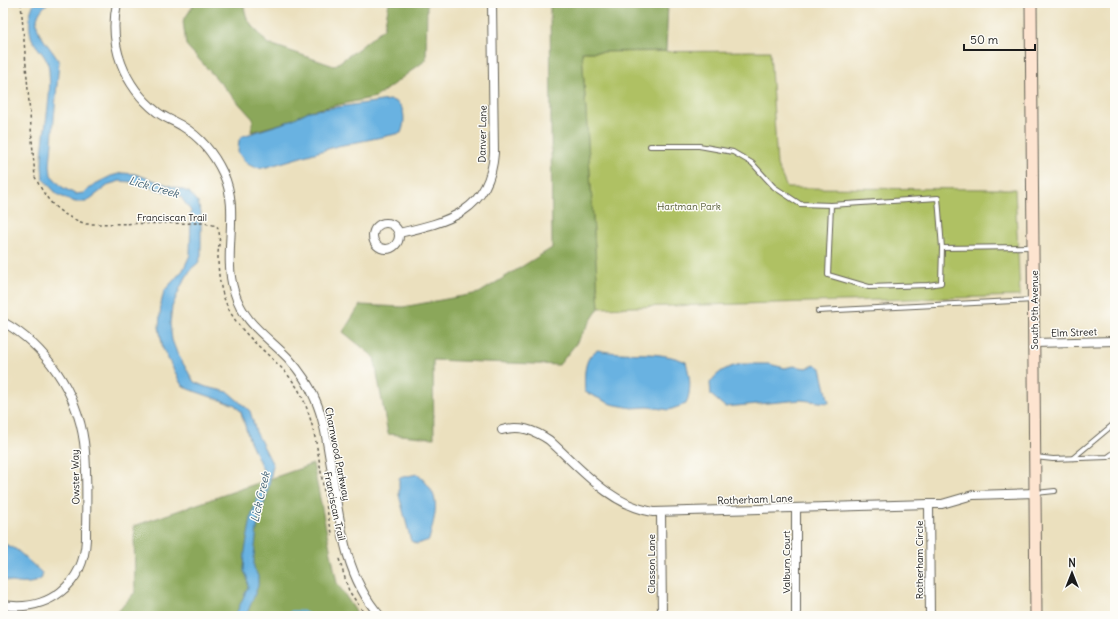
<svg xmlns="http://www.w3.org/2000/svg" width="1118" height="619" viewBox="0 0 1118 619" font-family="Delius,sans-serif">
	<rect width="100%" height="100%" fill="#fdfcf7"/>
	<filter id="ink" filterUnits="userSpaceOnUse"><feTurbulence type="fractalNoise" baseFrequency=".025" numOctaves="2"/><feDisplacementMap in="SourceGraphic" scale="8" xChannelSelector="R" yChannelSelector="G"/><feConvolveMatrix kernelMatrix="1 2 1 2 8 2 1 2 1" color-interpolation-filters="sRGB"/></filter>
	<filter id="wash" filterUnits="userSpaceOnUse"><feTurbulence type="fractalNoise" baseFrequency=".012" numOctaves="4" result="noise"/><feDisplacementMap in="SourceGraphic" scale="16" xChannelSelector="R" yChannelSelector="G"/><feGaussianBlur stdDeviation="0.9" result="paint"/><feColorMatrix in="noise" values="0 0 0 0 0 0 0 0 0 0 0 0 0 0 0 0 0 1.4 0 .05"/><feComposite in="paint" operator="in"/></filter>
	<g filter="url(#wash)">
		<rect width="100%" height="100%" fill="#ebe0be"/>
		<!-- green -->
		<polygon fill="#afc164" stroke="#666e40" points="770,51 777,165 787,188 1015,189 1020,296 599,308 582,52"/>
		<!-- forest -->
		<g fill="#8ba75a" stroke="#54623b">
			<polygon points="195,3 243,3 247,19 267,43 334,66 358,49 384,28 389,3 427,3 426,60 376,97 309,111 287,122 251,132 253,119 186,45 183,21"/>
			<polygon points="550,3 668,3 666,51 582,52 599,308 575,345 559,365 433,360 434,438 388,434 374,357 343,332 360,305 403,307 479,293 552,248"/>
			<polygon points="313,464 337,583 359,616 114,616 135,592 134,526"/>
		</g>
		<!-- water -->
		<g fill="#69b2e1" stroke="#42677e">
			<path d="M35,3h13c-26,22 0,38 11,59l-9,103 1,10 11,12 13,7 9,-1 11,-9 16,-8 11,-3 13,1 54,18 9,11 3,9v44l-3,7 -7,6 -10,17 -9,21 -2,17 2,16 5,13 17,29 12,5 22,5 22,19 6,21 17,33 -6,30 -9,25 -4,36v12l4,8v10l-12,30h-11l13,-29 -1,-10 -3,-6 1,-20 7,-38 9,-25 3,-16 -15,-33 -8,-27 -6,-7 -47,-16 -7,-5 -18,-35 -4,-22 2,-23 3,-13 19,-21 7,-15 1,-44 -11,-15 -49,-14 -11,-1 -10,3 -24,18h-11l-17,-7 -15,-16c-5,-36 10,-73 6,-109 -1,-13 -10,-19 -16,-29 -5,-9 -5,-31 2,-38z"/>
			<path d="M389,100c17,1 17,21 12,33l-63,13 -71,21c-16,2 -21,-2 -29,-15l1,-12 4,-4 44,-14 22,-11z"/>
			<path d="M598,350c29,7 60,-1 88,12 4,15 6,27 0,42l-17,6 -21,-3 -16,1 -21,-4 -26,-12c-1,-14 -2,-36 13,-42z"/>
			<path d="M742,364h27l16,4 8,-2 13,2 9,-3 6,3 8,35 -28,-3 -76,7 -14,-12 -1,-12c8,-12 17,-16 32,-19z"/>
			<path d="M417,474c26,22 19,36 12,66l-12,4 -6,-3 -12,-46v-17z"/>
			<path d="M3,543l14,7 25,23v5c-9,8 -28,6 -39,1z"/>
		</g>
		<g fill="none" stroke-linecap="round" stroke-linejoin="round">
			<!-- stream -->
			<polyline stroke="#69b2e1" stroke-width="3" points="287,616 292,612 303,612 310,616"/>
		</g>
	</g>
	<g filter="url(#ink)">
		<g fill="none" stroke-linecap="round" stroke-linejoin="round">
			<defs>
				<g id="lane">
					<polyline points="650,146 699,146 733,152 752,163 774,187 800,204 831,205"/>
					<polygon points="938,198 942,248 941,283 928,285 869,287 828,275 831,205"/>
					<polyline points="942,248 1033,247"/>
					<polyline points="818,311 1034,300"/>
					<polyline points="1035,457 1053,459 1108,457 1115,452"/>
					<polyline points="1073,458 1115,423"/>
					<polyline points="1036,493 1055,491"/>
				</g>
				<g id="street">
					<path d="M117,3c-9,42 7,83 40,109 8,6 17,9 25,14 18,11 32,28 41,47 18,38 -1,78 11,118 10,33 32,44 54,67 11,12 21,26 27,41 8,18 11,36 14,55 10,56 12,118 51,162"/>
					<circle cx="386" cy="236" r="13"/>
					<path d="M399,233c48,-11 91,-21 95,-80l-2,-150"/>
					<path d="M3,322c43,24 74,70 81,120 4,32 2,65 2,97 -2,46 -38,73 -83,66"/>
					<polyline points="1034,343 1115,341"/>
					<path d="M502,430c18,-5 32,0 47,10 31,28 61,65 104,72l276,-8h13l31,-9 62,-2"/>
					<polyline points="929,504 930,616"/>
					<polyline points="796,508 796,616"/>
					<polyline points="661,512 662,616"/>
				</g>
				<polyline id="secondary" points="1031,3 1036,616"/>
			</defs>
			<!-- lane casing -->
			<use href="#lane" stroke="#646155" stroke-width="6"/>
			<!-- street casing -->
			<use href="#street" stroke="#646155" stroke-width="10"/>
			<!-- secondary casing -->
			<use href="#secondary" stroke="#646155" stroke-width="13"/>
			<!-- path -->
			<g stroke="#646155" stroke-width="1.5" stroke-dasharray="3 3" stroke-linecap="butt">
				<path d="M21,3l14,174c13,26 23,37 51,47l119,-1 12,3c5,10 1,19 1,30 0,16 2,33 8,47 15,37 52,53 72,86 23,40 22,102 35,147"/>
				<polyline points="339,559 349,591 366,616"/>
			</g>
			<!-- lane -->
			<use href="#lane" stroke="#fff" stroke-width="4"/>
			<!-- street -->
			<use href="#street" stroke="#fff" stroke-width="8"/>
			<!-- secondary -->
			<use href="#secondary" stroke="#fde4d0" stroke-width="11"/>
		</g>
	</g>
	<g text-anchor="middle" stroke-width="3" stroke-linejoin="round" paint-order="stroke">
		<!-- street labels -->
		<g font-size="10" fill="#1c1c1c" stroke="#fdfcf7">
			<text transform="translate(482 134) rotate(-89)" y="4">Danver Lane</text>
			<text x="172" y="221">Franciscan Trail</text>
			<text transform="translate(1034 310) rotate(-90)" y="4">South 9th Avenue</text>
			<text transform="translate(1074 332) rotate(-2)" y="4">Elm Street</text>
			<text transform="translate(338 454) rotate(79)" y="4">Charnwood Parkway</text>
			<text transform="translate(75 477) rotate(-91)" y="4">Owster Way</text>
			<text transform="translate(755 499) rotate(-2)" y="4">Rotherham Lane</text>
			<text transform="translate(335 506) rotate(78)" y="4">Franciscan Trail</text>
			<text transform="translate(919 560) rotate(-90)" y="4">Rotherham Circle</text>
			<text transform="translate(786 562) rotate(-90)" y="4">Valburn Court</text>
			<text transform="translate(651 564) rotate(-90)" y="4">Classon Lane</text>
		</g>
		<!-- park labels -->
		<g font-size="10" fill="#575e39" stroke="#fdfcf7">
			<text x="689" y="210">Hartman Park</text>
		</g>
		<!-- water labels -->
		<g font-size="11" font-style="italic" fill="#3f6075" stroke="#fdfcf7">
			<text transform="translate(154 187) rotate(16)" y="4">Lick Creek</text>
			<text transform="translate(260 497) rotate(-77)" y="4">Lick Creek</text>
		</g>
	</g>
	<!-- margin -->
	<rect width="1118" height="619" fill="none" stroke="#fdfcf7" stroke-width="16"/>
	<!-- north arrow -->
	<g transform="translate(1072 573)" stroke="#fdfcf7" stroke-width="3" paint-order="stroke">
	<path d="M0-3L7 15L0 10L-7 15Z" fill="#1c1c1c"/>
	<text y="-6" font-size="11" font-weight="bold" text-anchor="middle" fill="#1c1c1c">N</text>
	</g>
	<!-- scale -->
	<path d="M964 44v6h71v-6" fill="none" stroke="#1c1c1c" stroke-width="2"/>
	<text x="970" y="44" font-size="12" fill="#1c1c1c" stroke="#fdfcf7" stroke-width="3" paint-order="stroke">50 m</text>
</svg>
